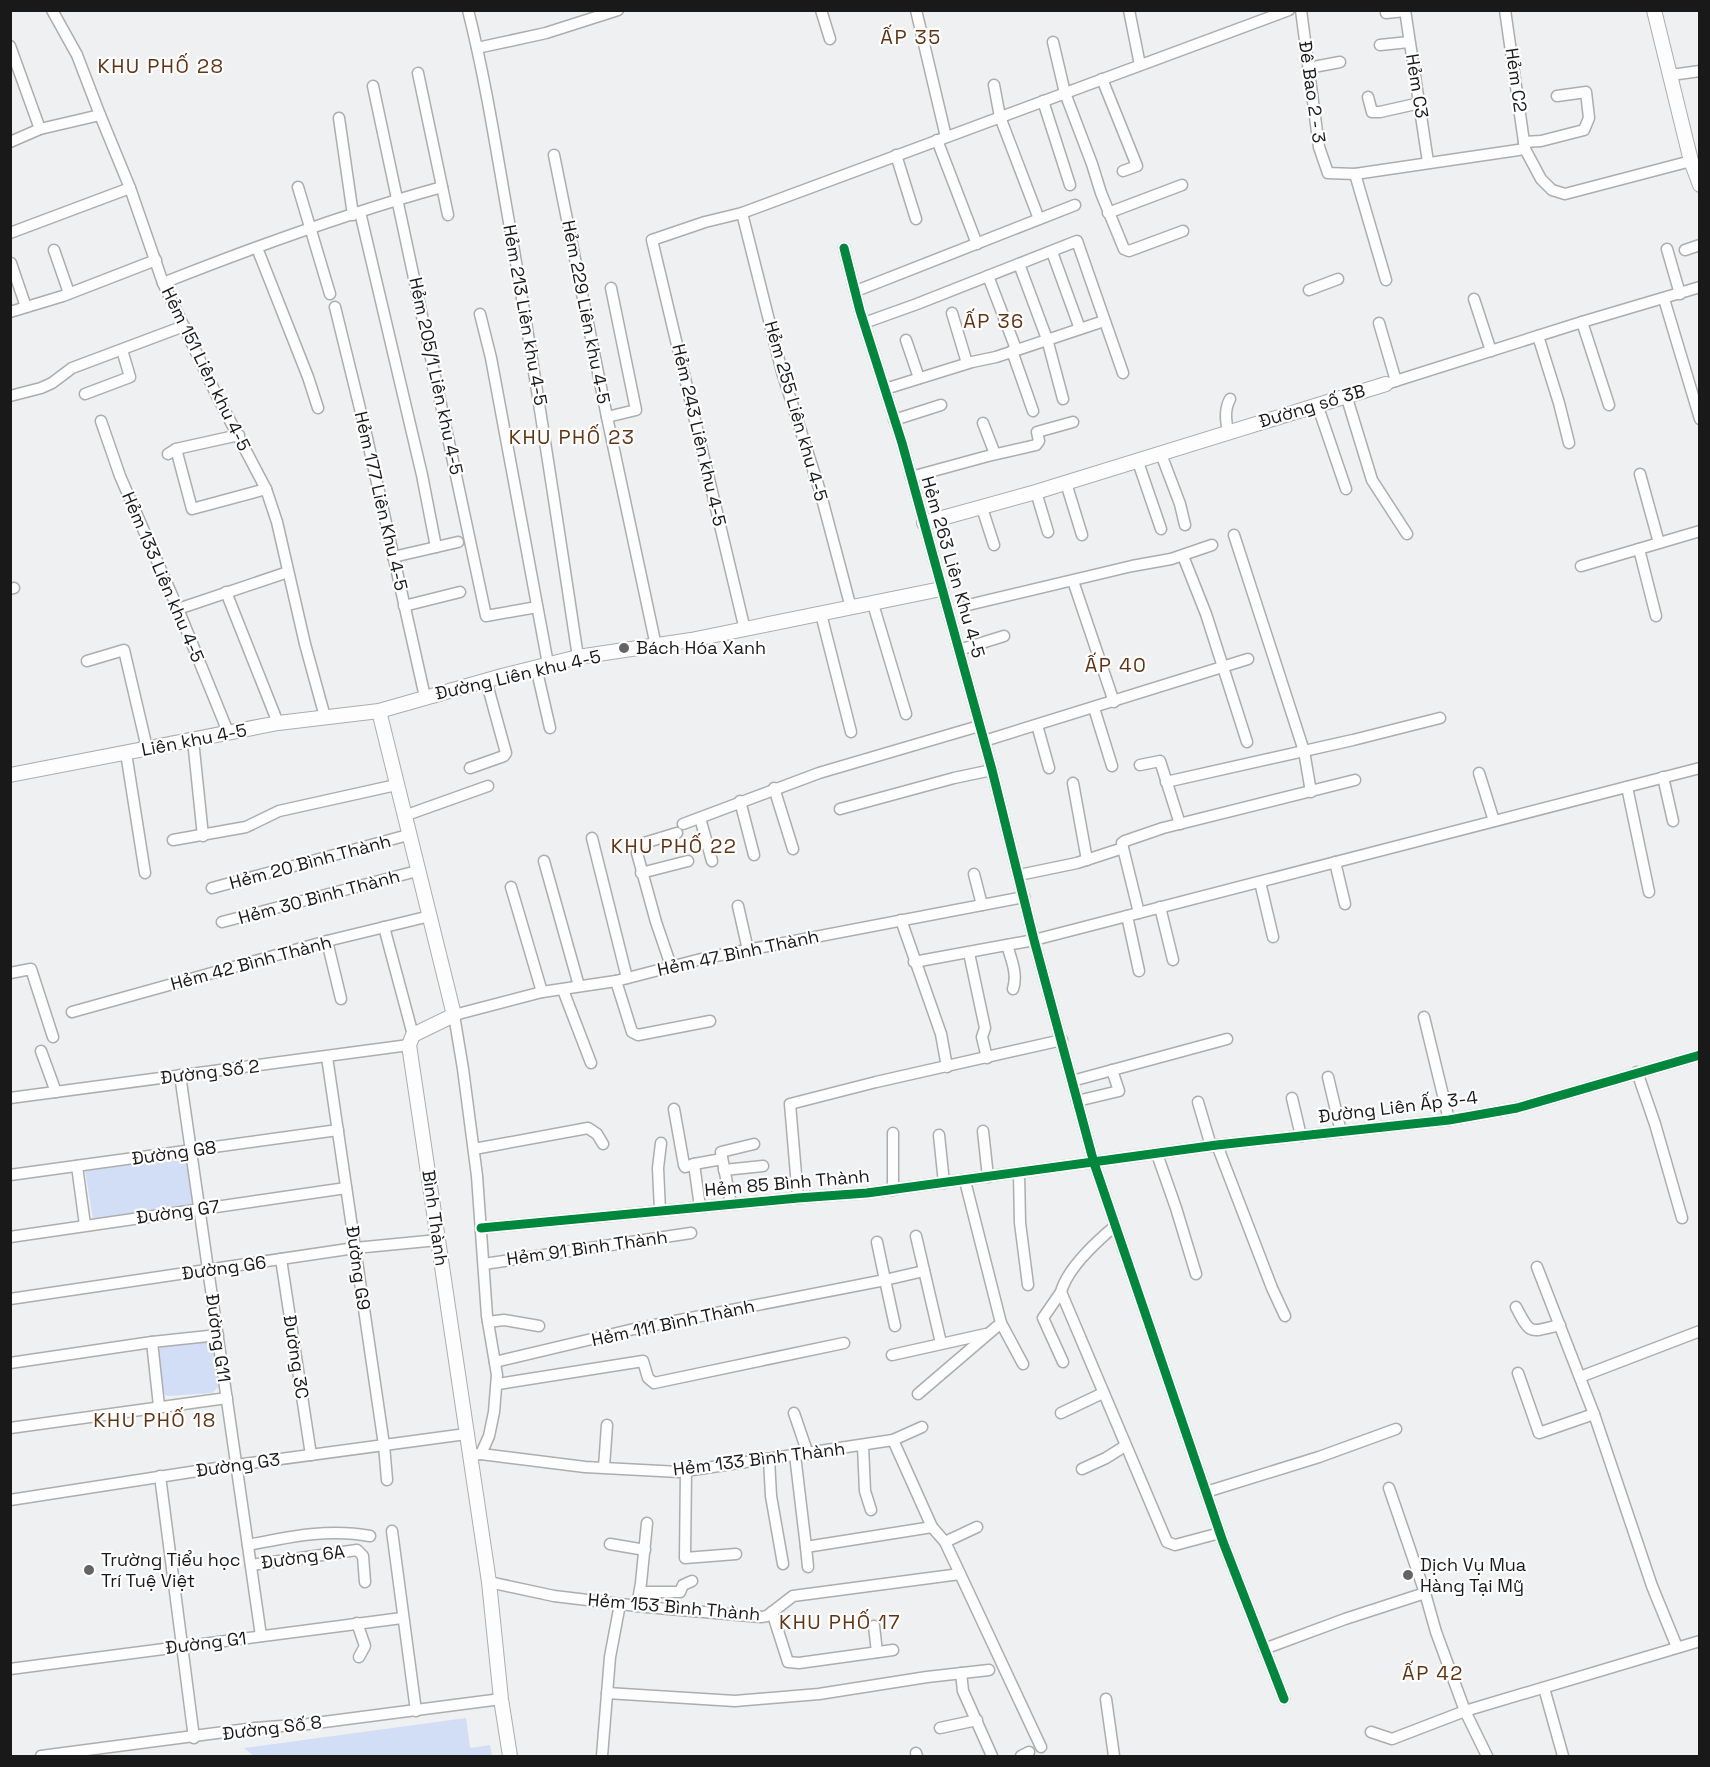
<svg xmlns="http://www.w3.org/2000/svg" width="1710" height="1767" viewBox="0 0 1710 1767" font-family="'Space Grotesk',sans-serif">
	<rect width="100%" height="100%" fill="#eff0f1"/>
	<!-- green -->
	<g fill="#d1def6">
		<polygon points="186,1157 194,1204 93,1219 85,1171"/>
		<polygon points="207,1341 214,1346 220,1385 212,1393 168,1396 162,1393 158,1351 161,1347"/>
		<polygon points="466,1718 470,1748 490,1745 492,1756 254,1756 244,1748"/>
	</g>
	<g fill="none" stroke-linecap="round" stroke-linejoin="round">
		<defs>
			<g id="minor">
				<polyline points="52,10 77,55 100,115"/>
				<path d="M468,10c19,75 30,152 44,229 24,139 45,279 66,418"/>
				<polyline points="821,10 830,39"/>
				<polyline points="916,10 946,137"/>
				<polyline points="1129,10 1140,65"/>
				<polyline points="1301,10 1319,147 1328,173 1355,174 1525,149"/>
				<polyline points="1405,10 1428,162"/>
				<polyline points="1505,10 1525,149 1541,179 1552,190 1565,194 1691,161"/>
				<polyline points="1386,13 1405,11"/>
				<polyline points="1053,42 1065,93 1092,164 1101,193 1124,249 1129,251 1183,231"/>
				<polyline points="1380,45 1409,42"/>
				<polyline points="10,46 40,129"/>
				<polyline points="477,48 546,33 618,10"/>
				<polyline points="1308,68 1340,62"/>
				<polyline points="418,73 448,215"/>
				<polyline points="1671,75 1700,71"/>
				<polyline points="1102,79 1137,166 1123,171"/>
				<polyline points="994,85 1000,117 1039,219"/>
				<polyline points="373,86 486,616 537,607"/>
				<polyline points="1368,97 1372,112 1380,112 1420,103"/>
				<polyline points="1043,101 1070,185"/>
				<polyline points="339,118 353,215"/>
				<polyline points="937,140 977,244"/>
				<polyline points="10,142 40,129 100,115 130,188 163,283 217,396 266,489 277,522 305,644 325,717"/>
				<polyline points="1524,142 1541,141 1584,130 1589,118 1586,92 1557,96"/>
				<polyline points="554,155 607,417 656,646"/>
				<polyline points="896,155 916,219"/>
				<polyline points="1355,174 1386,280"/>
				<polyline points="298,187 330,294"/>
				<polyline points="360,212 422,475 436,547"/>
				<polyline points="742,213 782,372 820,491 851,608"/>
				<polyline points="1108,213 1182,185"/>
				<polyline points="10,233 130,188"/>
				<polyline points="257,248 308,377 318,408"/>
				<polyline points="844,248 860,311 902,443 992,770 1034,940 1094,1163 1223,1542 1284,1699"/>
				<polyline points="1667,249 1680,294"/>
				<polyline points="54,250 69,293"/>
				<polyline points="1685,250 1700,245"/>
				<polyline points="1052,252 1080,329"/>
				<polyline points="11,263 26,307"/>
				<polyline points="1019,264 1047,339 1063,399"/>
				<polyline points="988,276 1016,349"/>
				<path d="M163,283c91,-36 185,-70 279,-96"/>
				<polyline points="1309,290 1338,279"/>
				<polyline points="856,291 1075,205"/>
				<polyline points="1474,299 1491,351"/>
				<polyline points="1664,299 1700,419"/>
				<polyline points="335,307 365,429 425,697"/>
				<polyline points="10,312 63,296 156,260"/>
				<polyline points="952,313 967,363"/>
				<polyline points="480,314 491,358 548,664"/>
				<polyline points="1582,322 1609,405"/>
				<polyline points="864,323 917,304 1077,241 1123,373"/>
				<polyline points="1379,323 1396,381"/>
				<polyline points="1538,336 1559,403 1569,443"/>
				<polyline points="906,340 919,378"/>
				<polyline points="1012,351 1033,411"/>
				<polyline points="1386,384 1582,322 1700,287"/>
				<polyline points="885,389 972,362 996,357 1104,321"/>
				<polyline points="85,394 130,377 122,350"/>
				<polyline points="1346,395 1372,480 1407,534"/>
				<polyline points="10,396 41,388 52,383 72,368 184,326"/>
				<polyline points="1317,404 1346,489"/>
				<polyline points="607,417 636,410 611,288"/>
				<polyline points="894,420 941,405"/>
				<polyline points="101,421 120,476 178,609 228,732"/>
				<polyline points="983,423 995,454"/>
				<path d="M1228,433c-2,-12 -4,-23 2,-34"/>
				<polyline points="176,449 192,509 266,489"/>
				<polyline points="168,454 176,449 239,435"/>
				<polyline points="1161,454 1180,504 1185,525"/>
				<polyline points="1138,462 1161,529"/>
				<polyline points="1640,474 1659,543"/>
				<polyline points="911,477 988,456 1036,445 1039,441 1037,432 1073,422"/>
				<polyline points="1066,483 1082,535"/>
				<polyline points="1036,492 1048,532"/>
				<polyline points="982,508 994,545"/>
				<polyline points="1234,535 1304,751 1311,792"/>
				<polyline points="1639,549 1656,616"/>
				<polyline points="1183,556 1206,614 1247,742"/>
				<polyline points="393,557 458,542"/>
				<polyline points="1581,566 1700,531"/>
				<polyline points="1073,581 1114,702"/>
				<polyline points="10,589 14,588"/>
				<polyline points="226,592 278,723"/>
				<polyline points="873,604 906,714"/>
				<polyline points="968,605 1132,566 1171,559 1212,545"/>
				<polyline points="404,606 460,592"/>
				<polyline points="178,609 288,572"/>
				<polyline points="821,614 851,732"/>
				<polyline points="745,630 652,240 705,222 742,213 1289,10"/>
				<polyline points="959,650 1004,636"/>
				<polyline points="87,661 124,650 147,748"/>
				<polyline points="536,667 550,728"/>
				<polyline points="1094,708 1112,766"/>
				<polyline points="1037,725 1049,768"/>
				<polyline points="193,740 203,836"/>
				<polyline points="984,741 1248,659"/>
				<polyline points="126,753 145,873"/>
				<polyline points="1140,765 1160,761 1180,824"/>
				<polyline points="470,768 504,756 506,753 486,680"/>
				<polyline points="1479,773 1494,821"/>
				<polyline points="1663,777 1673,821"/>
				<polyline points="1166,782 1353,740 1440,718"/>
				<polyline points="1073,783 1087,860"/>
				<polyline points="1627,787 1649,892"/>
				<polyline points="774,788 793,849"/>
				<polyline points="740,801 754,855"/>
				<polyline points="840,809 954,778 992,770"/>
				<polyline points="404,816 488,786"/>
				<polyline points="700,818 712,861"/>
				<polyline points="683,824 819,773 979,726"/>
				<polyline points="592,838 627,978"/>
				<polyline points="173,840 246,827 279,811 396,785"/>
				<polyline points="1123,848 1139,913"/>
				<polyline points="544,861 579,986"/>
				<polyline points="1335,862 1345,904"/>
				<polyline points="641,873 688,861"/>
				<polyline points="974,874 982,905"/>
				<polyline points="1019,875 1077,863 1123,848 1122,843 1125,841 1163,828 1355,780"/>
				<polyline points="1260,882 1273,937"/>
				<polyline points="511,887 542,992"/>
				<polyline points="212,888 408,835"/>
				<polyline points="738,906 748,950"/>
				<polyline points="1160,907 1173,960"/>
				<polyline points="1127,916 1139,971"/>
				<polyline points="901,920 941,1034 947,1067"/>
				<polyline points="222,922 417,871"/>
				<polyline points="384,927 413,1035"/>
				<polyline points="327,941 341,999"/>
				<path d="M1007,945c4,14 11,29 6,44"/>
				<polyline points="969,953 985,1028 982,1037 987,1058"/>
				<polyline points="914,962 1034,940 1700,768"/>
				<polyline points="671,966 656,922 637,853 644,843 677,833"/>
				<polyline points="10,973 31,969 53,1037"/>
				<polyline points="616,981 632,1032 638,1035 710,1021"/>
				<polyline points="563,990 591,1063"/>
				<polyline points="72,1012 327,941 430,916"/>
				<polyline points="1424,1017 1449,1120"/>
				<polyline points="41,1051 56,1092"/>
				<polyline points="327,1057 384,1445 387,1480"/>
				<polyline points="1637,1072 1655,1124 1682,1218"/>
				<polyline points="180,1075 261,1636"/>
				<polyline points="1328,1077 1341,1132"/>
				<polyline points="1072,1081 1227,1039"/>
				<polyline points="10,1098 409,1045"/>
				<polyline points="1292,1098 1301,1136"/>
				<polyline points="1077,1101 1119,1091 1112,1070"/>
				<polyline points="1198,1102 1211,1146"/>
				<polyline points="674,1109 684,1165 685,1167 694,1164 700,1207"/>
				<polyline points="983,1131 988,1177"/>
				<polyline points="893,1133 893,1190"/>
				<polyline points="939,1135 944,1183"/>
				<polyline points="1217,1145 1272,1288 1285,1316"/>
				<polyline points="474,1149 588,1128 597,1134 603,1144"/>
				<polyline points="1157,1154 1176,1208 1196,1274"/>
				<polyline points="694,1164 722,1159"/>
				<polyline points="77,1166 85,1225"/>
				<polyline points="724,1170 763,1166"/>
				<polyline points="1019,1173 1020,1223 1028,1285"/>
				<polyline points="10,1175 338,1130"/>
				<polyline points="798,1198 790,1104 876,1082 1062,1040"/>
				<polyline points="731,1204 721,1152 754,1144"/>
				<polyline points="660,1211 658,1168 661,1143"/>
				<path d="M1115,1226c-19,16 -48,43 -54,66l106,250 8,3 45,-12"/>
				<polyline points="481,1228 798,1198 867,1193 1217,1145 1449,1120 1517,1108 1700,1055"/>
				<polyline points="916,1236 941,1343"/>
				<polyline points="10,1237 346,1188"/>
				<polyline points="281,1259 311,1455"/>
				<polyline points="484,1264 691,1233"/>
				<polyline points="1537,1267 1594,1414 1652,1586 1677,1647"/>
				<polyline points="1061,1292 1043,1318 1063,1362"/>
				<polyline points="10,1299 355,1248 438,1240"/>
				<path d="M1516,1307c15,29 13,25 44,18"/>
				<polyline points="488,1322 504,1320 539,1326"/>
				<polyline points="1001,1323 1023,1364"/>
				<polyline points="895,1326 885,1280 924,1271"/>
				<polyline points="152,1342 159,1406"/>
				<polyline points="892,1355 986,1334"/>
				<polyline points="495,1362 634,1329 885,1280 877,1242"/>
				<polyline points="10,1363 152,1342 218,1335"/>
				<polyline points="1518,1373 1539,1433 1594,1414"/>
				<polyline points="1580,1377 1700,1331"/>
				<polyline points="498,1384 643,1361 648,1378 654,1383 844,1343"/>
				<polyline points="918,1394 1001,1323 965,1181"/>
				<polyline points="794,1413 808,1454"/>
				<polyline points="1061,1413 1103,1393"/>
				<polyline points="10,1428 227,1398"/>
				<polyline points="893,1440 932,1527 945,1542 954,1561 1041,1747"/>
				<polyline points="863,1446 865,1491 871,1510"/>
				<polyline points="481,1454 585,1467 679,1472 893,1440 922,1427"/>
				<polyline points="469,1455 481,1454 489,1436 494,1412 497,1375 487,1316 477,1176 463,1069 454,1015 542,992 616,981 705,958 1024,897"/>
				<polyline points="795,1455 806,1547 932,1527"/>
				<polyline points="769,1459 771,1496 783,1564"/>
				<polyline points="604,1467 607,1425"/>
				<polyline points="1082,1469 1106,1458 1125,1446"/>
				<polyline points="686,1471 685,1558 736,1554"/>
				<polyline points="160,1476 194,1738"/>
				<polyline points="1389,1488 1425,1593"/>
				<polyline points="1206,1492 1319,1457 1396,1429"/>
				<polyline points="10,1500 236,1465 466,1434"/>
				<polyline points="392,1531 416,1711"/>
				<polyline points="945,1542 977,1527"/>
				<polyline points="610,1544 645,1550"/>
				<path d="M248,1545c40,-8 81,-17 122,-9"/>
				<polyline points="806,1547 808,1567"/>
				<polyline points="251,1565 357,1550 363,1556 365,1582"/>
				<polyline points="489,1582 554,1596 646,1607 761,1617 767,1616 793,1596 960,1574"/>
				<polyline points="640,1592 680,1592 683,1585 692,1581"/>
				<polyline points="637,1606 641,1583 647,1523"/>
				<polyline points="772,1612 788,1662 799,1663 893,1650"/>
				<polyline points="357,1623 365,1646 359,1657"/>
				<polyline points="874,1626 877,1652"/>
				<polyline points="1264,1649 1345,1619 1425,1593 1436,1632 1465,1711 1487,1756"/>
				<polyline points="10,1669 402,1618"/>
				<polyline points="961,1673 963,1691 992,1756"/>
				<polyline points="1544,1688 1563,1756"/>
				<polyline points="607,1693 735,1701 819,1694 927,1677 989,1670"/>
				<polyline points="1106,1699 1114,1756"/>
				<polyline points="940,1728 977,1720"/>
				<polyline points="1371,1732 1392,1739 1465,1711 1700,1641"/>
				<polyline points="916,1753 917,1756"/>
				<polyline points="41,1756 255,1728 308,1724 501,1699"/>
				<polyline points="602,1756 610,1657 620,1604"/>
				<polyline points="1021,1756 1029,1752"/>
			</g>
			<g id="tertiary">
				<polyline points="1654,10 1691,161 1700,185"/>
				<polyline points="924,523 1036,492 1386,384"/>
				<polyline points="379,711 454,1015 413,1035 409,1045 489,1582 501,1699 510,1756"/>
				<polyline points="10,775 278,723 379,711 502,676 578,657 691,640 941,589"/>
			</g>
		</defs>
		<!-- minor casing -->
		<use href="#minor" stroke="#acadae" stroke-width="13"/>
		<!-- tertiary casing -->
		<use href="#tertiary" stroke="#acadae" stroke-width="16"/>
		<!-- minor -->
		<use href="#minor" stroke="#fdfdfd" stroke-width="10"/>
		<!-- tertiary -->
		<use href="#tertiary" stroke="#fdfdfd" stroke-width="14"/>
		<defs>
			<g id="cycleway">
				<polyline points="844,248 860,311 902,443 992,770 1034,940 1094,1163 1223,1542 1284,1699"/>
				<polyline points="481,1228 798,1198 867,1193 1217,1145 1449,1120 1517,1108 1700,1055"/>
			</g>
		</defs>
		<!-- cycleway casing -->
		<use href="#cycleway" stroke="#fff" stroke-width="13"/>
		<!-- cycleway -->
		<use href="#cycleway" stroke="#00873e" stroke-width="9"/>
	</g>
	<!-- markers -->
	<g fill="#646465" stroke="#fff" stroke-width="2">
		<circle cx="624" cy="648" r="6"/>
		<circle cx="89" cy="1570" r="6"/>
		<circle cx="1408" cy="1575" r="6"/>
	</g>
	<g text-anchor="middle" stroke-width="4.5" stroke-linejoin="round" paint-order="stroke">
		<!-- street labels -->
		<g font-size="18" fill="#19191a" stroke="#fff">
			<text transform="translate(1516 80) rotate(82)" y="6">Hẻm C2</text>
			<text transform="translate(1417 86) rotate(81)" y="6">Hẻm C3</text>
			<text transform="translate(1312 92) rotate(82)" y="6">Đê Bao 2 - 3</text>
			<text transform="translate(586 312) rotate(79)" y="6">Hẻm 229 Liên khu 4-5</text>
			<text transform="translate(525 315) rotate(80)" y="6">Hẻm 213 Liên khu 4-5</text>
			<text transform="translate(206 369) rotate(64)" y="6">Hẻm 151 Liên khu 4-5</text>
			<text transform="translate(436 376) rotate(78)" y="6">Hẻm 205/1 Liên khu 4-5</text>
			<text transform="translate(1312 406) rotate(-17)" y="6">Đường số 3B</text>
			<text transform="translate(796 411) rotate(74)" y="6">Hẻm 255 Liên khu 4-5</text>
			<text transform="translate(699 435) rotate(77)" y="6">Hẻm 243 Liên khu 4-5</text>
			<text transform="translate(381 501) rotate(77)" y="6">Hẻm 177 Liên Khu 4-5</text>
			<text transform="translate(953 567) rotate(74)" y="6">Hẻm 263 Liên Khu 4-5</text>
			<text transform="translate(163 577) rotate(67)" y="6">Hẻm 133 Liên khu 4-5</text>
			<text transform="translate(518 675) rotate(-13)" y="6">Đường Liên khu 4-5</text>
			<text transform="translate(194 740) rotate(-11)" y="6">Liên khu 4-5</text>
			<text transform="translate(310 862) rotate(-15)" y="6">Hẻm 20 Bình Thành</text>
			<text transform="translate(319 897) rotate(-15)" y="6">Hẻm 30 Bình Thành</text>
			<text transform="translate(738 953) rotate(-12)" y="6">Hẻm 47 Bình Thành</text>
			<text transform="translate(251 963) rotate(-15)" y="6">Hẻm 42 Bình Thành</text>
			<text transform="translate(210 1072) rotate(-7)" y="6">Đường Số 2</text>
			<text transform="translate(1398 1107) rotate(-7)" y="6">Đường Liên Ấp 3-4</text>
			<text transform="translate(174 1153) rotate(-8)" y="6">Đường G8</text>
			<text transform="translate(787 1183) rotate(-5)" y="6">Hẻm 85 Bình Thành</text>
			<text transform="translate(178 1212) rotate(-8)" y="6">Đường G7</text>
			<text transform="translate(435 1218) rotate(82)" y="6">Bình Thành</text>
			<text transform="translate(587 1248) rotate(-8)" y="6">Hẻm 91 Bình Thành</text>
			<text transform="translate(224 1268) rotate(-8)" y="6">Đường G6</text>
			<text transform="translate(358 1268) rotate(82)" y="6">Đường G9</text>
			<text transform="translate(673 1323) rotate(-12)" y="6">Hẻm 111 Bình Thành</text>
			<text transform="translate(218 1338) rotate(82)" y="6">Đường G11</text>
			<text transform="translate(296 1357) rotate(81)" y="6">Đường 3C</text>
			<text transform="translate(759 1459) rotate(-7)" y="6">Hẻm 133 Bình Thành</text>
			<text transform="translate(238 1465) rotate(-8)" y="6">Đường G3</text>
			<text transform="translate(303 1557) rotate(-8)" y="6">Đường 6A</text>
			<text transform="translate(674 1607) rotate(5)" y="6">Hẻm 153 Bình Thành</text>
			<text transform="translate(206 1643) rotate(-7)" y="6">Đường G1</text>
			<text transform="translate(272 1728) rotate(-7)" y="6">Đường Số 8</text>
		</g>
		<!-- poi labels -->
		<g font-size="18" fill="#19191a" stroke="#fff" text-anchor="start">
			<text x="636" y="654">Bách Hóa Xanh</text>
			<text x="101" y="1566">Trường Tiểu học<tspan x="101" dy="21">Trí Tuệ Việt</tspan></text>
			<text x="1420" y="1571">Dịch Vụ Mua<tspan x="1420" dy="21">Hàng Tại Mỹ</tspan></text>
		</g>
		<!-- neighbourhood labels -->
		<g font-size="20" letter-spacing="1.5" fill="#623414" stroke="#fff">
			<text x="911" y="44">ẤP 35</text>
			<text x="161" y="73">KHU PHỐ 28</text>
			<text x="994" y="328">ẤP 36</text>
			<text x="572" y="444">KHU PHỐ 23</text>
			<text x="1116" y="672">ẤP 40</text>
			<text x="674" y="853">KHU PHỐ 22</text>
			<text x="155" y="1427">KHU PHỐ 18</text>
			<text x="840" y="1629">KHU PHỐ 17</text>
			<text x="1433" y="1680">ẤP 42</text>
		</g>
	</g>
	<!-- border -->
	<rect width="1710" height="1767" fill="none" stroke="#19191a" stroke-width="24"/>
</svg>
